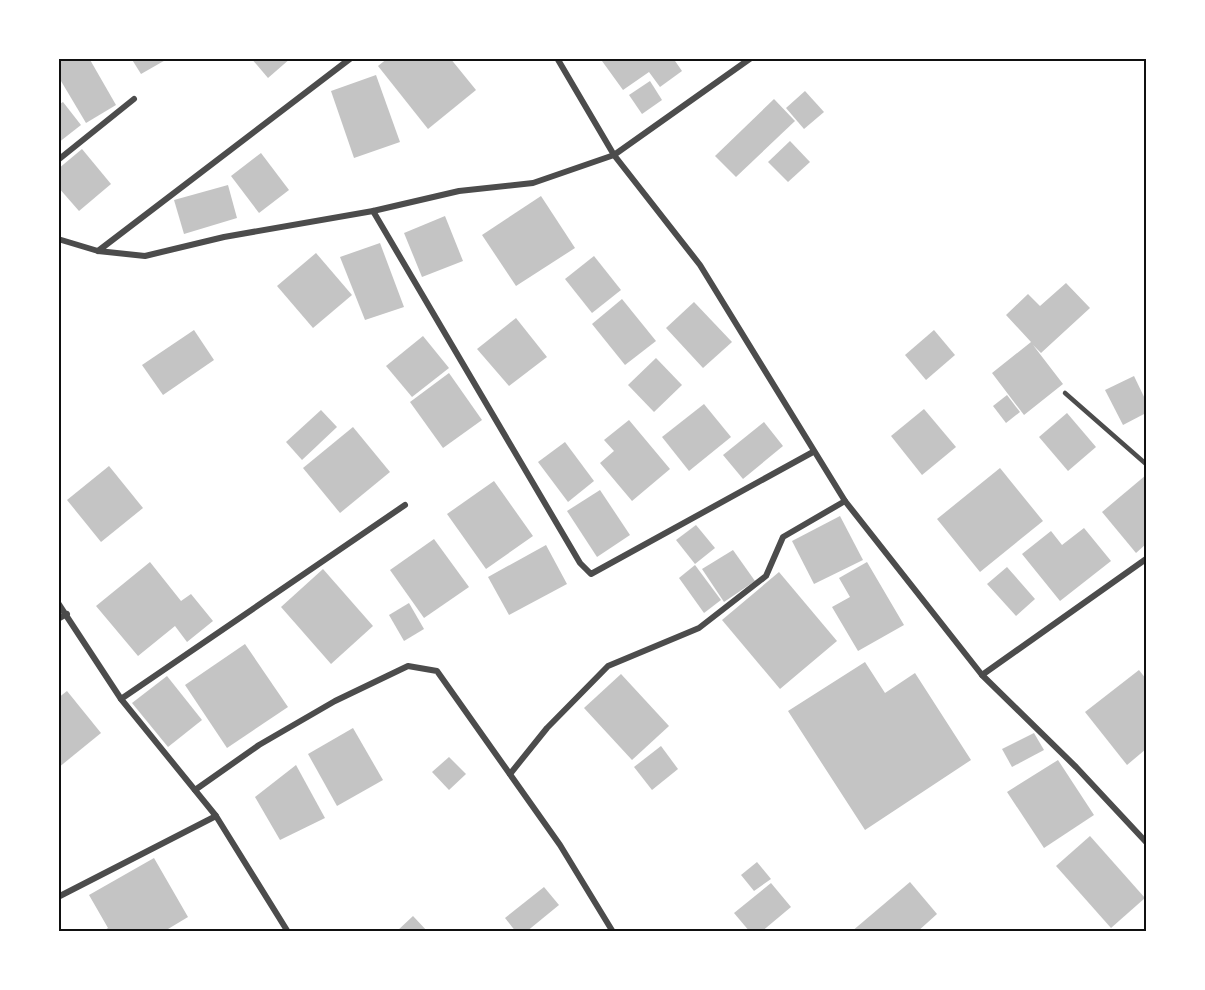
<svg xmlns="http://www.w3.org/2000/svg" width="1205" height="990" viewBox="0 0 1205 990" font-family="Helvetica,sans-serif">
	<rect width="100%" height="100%" fill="#fff"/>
	<!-- building -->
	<g fill="#c4c4c4">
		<polygon points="58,58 89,58 116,105 86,123 58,76"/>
		<polygon points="131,58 169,58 141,74"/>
		<polygon points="251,58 291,58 268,78"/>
		<polygon points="388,58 450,58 476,90 428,129 378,66"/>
		<polygon points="605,58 673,58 682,71 660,87 649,72 623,90 602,61"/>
		<polygon points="376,75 400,142 354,158 331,91"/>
		<polygon points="650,81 662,100 642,114 629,95"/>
		<polygon points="805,91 824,112 804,129 786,108"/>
		<polygon points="774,99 795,121 736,177 715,156"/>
		<polygon points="63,102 81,125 58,143 58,105"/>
		<polygon points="790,141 810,162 788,182 768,162"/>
		<polygon points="82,149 111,184 79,211 58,187 58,169"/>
		<polygon points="261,153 289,190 259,213 231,176"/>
		<polygon points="228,185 237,218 184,234 174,200"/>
		<polygon points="541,196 575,248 516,286 482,235"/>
		<polygon points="445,216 463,261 422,277 404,233"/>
		<polygon points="380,243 404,307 365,320 340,257"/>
		<polygon points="316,253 352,295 313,328 277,286"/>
		<polygon points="594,256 621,290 592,313 565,279"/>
		<polygon points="1066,283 1090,308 1041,353 1033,345 1063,384 1024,415 992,373 1031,342 1006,315 1028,294 1040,306"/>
		<polygon points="622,299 656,341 625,365 592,324"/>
		<polygon points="694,302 732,342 703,368 666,328"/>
		<polygon points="516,318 547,357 509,386 477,349"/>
		<polygon points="194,330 214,360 163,395 142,365"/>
		<polygon points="934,330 955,355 926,380 905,355"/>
		<polygon points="423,336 449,368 412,397 386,366"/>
		<polygon points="656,358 682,385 654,412 628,385"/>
		<polygon points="449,373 482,420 443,448 410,402"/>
		<polygon points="1134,376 1146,401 1146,413 1123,425 1105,390"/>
		<polygon points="1007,395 1020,412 1006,423 993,406"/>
		<polygon points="704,404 731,437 689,471 662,437"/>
		<polygon points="924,409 956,447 922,475 891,436"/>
		<polygon points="321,410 337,427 302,460 286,442"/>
		<polygon points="1067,413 1096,447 1068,471 1039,437"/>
		<polygon points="629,420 670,469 632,501 600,463 614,451 604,440"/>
		<polygon points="764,422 783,446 743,479 723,455"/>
		<polygon points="353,427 390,472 340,513 303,468"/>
		<polygon points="565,442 594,481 568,502 538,462"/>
		<polygon points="109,466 143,508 101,542 67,500"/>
		<polygon points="1000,468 1043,521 980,572 937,519"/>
		<polygon points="1146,475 1146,544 1136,553 1102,512"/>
		<polygon points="494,481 533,536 486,569 447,514"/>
		<polygon points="600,490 630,535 597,557 567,511"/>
		<polygon points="840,516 863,560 814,584 792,541"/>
		<polygon points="696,525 715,548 695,564 676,540"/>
		<polygon points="1084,528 1111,561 1060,601 1022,554 1051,531 1062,545"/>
		<polygon points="434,539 469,587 424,618 390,570"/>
		<polygon points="546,545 567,584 509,615 488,577"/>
		<polygon points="733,550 755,581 724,602 702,569"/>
		<polygon points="150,562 181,601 191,594 213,621 187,642 175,626 138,656 96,606"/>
		<polygon points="867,562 904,625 858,651 832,607 850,597 839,578"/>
		<polygon points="695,565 721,600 704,613 679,578"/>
		<polygon points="1007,567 1035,599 1016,616 987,584"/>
		<polygon points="323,569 373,626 331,664 281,607"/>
		<polygon points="779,572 837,641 780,689 722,620"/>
		<polygon points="409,603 424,629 404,641 389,615"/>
		<polygon points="245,644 288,707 227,748 185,685"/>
		<polygon points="865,662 885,693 915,673 971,760 865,830 788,711"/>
		<polygon points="1139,670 1146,679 1146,749 1127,765 1085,712"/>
		<polygon points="621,674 669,726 632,760 584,708"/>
		<polygon points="167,676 202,720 168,747 132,703"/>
		<polygon points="67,691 101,733 58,768 58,698"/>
		<polygon points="353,728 383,780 337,806 308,754"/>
		<polygon points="1034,733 1044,750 1012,767 1002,749"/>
		<polygon points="661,746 678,769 652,790 634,767"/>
		<polygon points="449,757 466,774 449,790 432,772"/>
		<polygon points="1058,760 1094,815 1044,848 1007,792"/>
		<polygon points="296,765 325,818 280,840 255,797"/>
		<polygon points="1090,836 1145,898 1111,928 1056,866"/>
		<polygon points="154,858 188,917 163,932 102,932 108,928 89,895"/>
		<polygon points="757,862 771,879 754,891 741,875"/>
		<polygon points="910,882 937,914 917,932 851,932"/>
		<polygon points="771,883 791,907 761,932 750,932 734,913"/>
		<polygon points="544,887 559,905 526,932 516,932 505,918"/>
		<polygon points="413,916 428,932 396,932"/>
	</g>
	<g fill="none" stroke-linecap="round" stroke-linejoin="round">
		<!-- service -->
		<polyline stroke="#4c4c4c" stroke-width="4.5" points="1065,393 1146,464"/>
		<!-- minor -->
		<g stroke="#4c4c4c" stroke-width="6">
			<polyline points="557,58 614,155 700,265 845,501 982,675 1076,767 1146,842"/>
			<polyline points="58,160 134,99"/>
			<polyline points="373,211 580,563 591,574 813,452"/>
			<polyline points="58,239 98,251 145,256 224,237 373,211 459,191 533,183 614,155 751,58"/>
			<polyline points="98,251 351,58"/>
			<polyline points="58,603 121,699 216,816 288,932"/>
			<polyline points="58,619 67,614"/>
			<polyline points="982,675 1146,559"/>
			<polyline points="121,699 405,505"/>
			<polyline points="510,774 547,728 608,666 699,628 766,576 783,537 845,501"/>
			<polyline points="195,790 259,745 335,701 408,666 437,671 560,845 613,932"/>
			<polyline points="58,897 216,816"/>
		</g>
	</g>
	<!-- border -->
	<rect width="1205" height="990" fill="none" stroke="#ffffff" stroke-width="120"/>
	<rect x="60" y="60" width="1085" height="870" fill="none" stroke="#111" stroke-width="2"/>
</svg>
